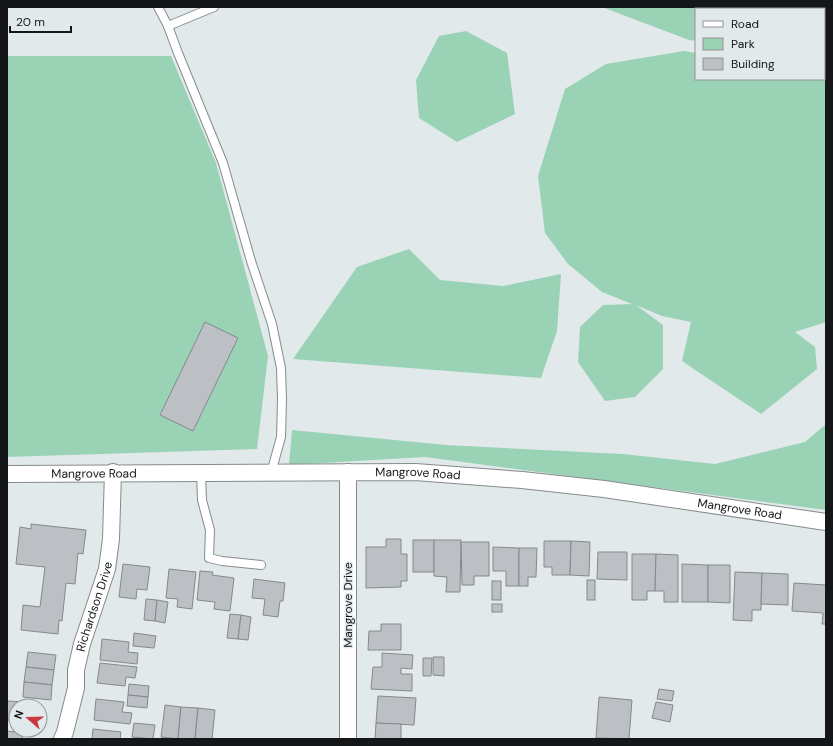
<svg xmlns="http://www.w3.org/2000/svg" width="833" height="746" viewBox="0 0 833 746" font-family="'DM Sans',sans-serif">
	<rect width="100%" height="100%" fill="#e2e9eb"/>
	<!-- green -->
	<g fill="#9ad2b6">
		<polygon points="602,7 826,7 826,64 824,63 824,9 696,9 696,41 689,40"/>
		<polygon points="466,31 507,53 515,114 457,142 419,118 416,80 439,36"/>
		<polygon points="684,51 696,53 696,79 824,79 824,77 826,78 826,322 795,332 815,347 817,369 761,414 682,361 691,322 662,316 636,305 663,325 663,369 635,397 605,401 578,362 580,327 603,305 632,304 602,292 568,264 545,233 538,176 565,89 606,64"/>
		<polygon points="7,56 171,56 216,163 268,356 257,449 7,457"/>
		<polygon points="409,249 440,280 503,286 561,274 557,331 541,378 293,359 357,267"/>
		<polygon points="826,424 826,510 425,457 289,465 292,430 446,445 623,454 715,464 805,442"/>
	</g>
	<!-- building -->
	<g fill="#bcc0c5" stroke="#85888d">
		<polygon points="205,322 238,338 193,431 160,415"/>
		<polygon points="31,524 86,530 83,554 78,553 75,584 66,583 62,621 59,620 58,634 21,630 23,605 40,607 45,567 16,564 20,527 31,529"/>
		<polygon points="386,539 401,539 401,554 407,554 407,581 401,581 401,587 366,588 366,547 386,547"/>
		<rect x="413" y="540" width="21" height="32"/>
		<polygon points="434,540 461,540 460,592 446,592 447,577 434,576"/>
		<polygon points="544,541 571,541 570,575 552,575 552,567 544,567"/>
		<polygon points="571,541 590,542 589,576 570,575"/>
		<polygon points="461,542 489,542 489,576 474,576 474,585 462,585"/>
		<polygon points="493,547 519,548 519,586 506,586 506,571 493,571"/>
		<polygon points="519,548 537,548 536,577 528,577 528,586 519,586"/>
		<polygon points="598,552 627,552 627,580 597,579"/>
		<polygon points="632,554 656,554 655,591 647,591 647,600 632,600"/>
		<polygon points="656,554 678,555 678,602 664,602 664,591 655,591"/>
		<polygon points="123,564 150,567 147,590 137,589 136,599 119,597"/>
		<polygon points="682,564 708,565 708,602 682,602"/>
		<polygon points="708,565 730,565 730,603 708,602"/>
		<polygon points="169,569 196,572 192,609 177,607 178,599 166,598"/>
		<polygon points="200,571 213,572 212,575 234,578 230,611 214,609 215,602 197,600"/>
		<polygon points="735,572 762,573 761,610 752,610 752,621 733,620"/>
		<polygon points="762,573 788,574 788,605 761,604"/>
		<polygon points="254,579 285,583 283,601 280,601 278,617 263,615 265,599 252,598"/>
		<rect x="587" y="580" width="8" height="20"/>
		<rect x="492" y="581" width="9" height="19"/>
		<polygon points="794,583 826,585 826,624 822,624 823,613 792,611"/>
		<polygon points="146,599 157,600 155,621 144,620"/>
		<polygon points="157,600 168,602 165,623 155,621"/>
		<rect x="492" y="604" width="10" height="8"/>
		<polygon points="230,614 241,615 238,639 227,638"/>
		<polygon points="241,615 251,617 248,640 238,639"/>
		<polygon points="381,624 401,624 401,650 368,650 369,631 381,631"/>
		<polygon points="134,633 156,636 154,648 133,646"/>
		<polygon points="102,639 129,642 128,652 138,653 137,664 100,660"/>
		<polygon points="28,652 56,655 54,670 26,667"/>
		<polygon points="382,653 413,655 412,669 401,668 401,674 412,674 412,691 371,689 373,667 382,667"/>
		<polygon points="433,657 444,657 444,676 433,675"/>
		<polygon points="423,658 432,658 431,676 423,676"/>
		<polygon points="100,663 137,667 135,678 126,677 125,686 97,683"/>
		<polygon points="26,667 54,670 52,685 24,682"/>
		<polygon points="24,682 52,685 51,700 23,697"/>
		<polygon points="129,684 149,686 148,697 128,695"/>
		<polygon points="659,689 674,691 672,701 657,699"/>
		<polygon points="128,695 148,697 147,708 127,706"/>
		<polygon points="378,696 416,698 414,725 376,723"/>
		<polygon points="599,697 632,700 629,739 596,738"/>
		<polygon points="96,699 124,702 122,712 132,713 130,724 94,720"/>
		<polygon points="7,701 27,702 26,706 16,706 16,721 7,720"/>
		<polygon points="656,702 673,705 670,722 652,718"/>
		<polygon points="165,705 181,707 178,739 161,737"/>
		<polygon points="181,707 198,708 195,739 178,739"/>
		<polygon points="198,708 215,710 212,739 195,739"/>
		<polygon points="134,723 155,725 153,739 132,737"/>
		<polygon points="376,723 401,724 401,739 375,739"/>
		<polygon points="93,729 121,732 120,739 92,739"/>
		<polygon points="7,731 23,733 22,739 7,739"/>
	</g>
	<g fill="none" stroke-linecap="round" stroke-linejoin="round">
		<defs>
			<g id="service">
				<polyline points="158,7 168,26 178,53 223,163 251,261 272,324 281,368 282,399 281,437 271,473"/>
				<polyline points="168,26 214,7"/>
				<polyline points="201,473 202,500 210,530 209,558 222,561 261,565"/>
			</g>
			<g id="minor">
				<path id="s1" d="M7,474l408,-2 107,8 82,9 222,33"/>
				<path id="s2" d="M62,739l3,-7 11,-44v-18l6,-26 25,-75 4,-30 2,-67"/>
				<polyline points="348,739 348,472"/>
			</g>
		</defs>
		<!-- service casing -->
		<use href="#service" stroke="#858b8d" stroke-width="10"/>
		<!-- minor casing -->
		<use href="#minor" stroke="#858b8d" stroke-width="18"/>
		<!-- service -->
		<use href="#service" stroke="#fff" stroke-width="8"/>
		<!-- minor -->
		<use href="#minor" stroke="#fff" stroke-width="16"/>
	</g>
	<g text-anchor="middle" stroke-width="3" stroke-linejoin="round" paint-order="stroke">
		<!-- street labels -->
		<g font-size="12" fill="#141617" stroke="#e2e9eb">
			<text dy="4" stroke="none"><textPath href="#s1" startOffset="87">Mangrove Road</textPath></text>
			<text dy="4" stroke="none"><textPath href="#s1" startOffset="411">Mangrove Road</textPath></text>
			<text dy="4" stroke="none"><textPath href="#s1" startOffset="735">Mangrove Road</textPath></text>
			<text transform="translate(348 605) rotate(-90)" y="4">Mangrove Drive</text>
			<text dy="4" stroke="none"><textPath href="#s2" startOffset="137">Richardson Drive</textPath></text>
		</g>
	</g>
	<!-- border -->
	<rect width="833" height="746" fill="none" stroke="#141617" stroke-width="16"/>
	<!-- legend -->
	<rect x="695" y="8" width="130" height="72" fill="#e2e9eb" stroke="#909596"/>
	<rect x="703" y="21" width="20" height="6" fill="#ffffff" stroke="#909596"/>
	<text x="731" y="28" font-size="12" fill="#141617">Road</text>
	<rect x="703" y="38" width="20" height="12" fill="#9ad2b6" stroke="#909596"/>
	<text x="731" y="48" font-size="12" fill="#141617">Park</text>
	<rect x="703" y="58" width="20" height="12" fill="#bcc0c5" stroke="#909596"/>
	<text x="731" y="68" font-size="12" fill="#141617">Building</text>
	<!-- north arrow -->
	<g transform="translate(28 718) rotate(290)"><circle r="19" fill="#e2e9eb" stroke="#909596"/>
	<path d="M0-3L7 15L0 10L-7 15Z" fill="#c83942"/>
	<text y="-6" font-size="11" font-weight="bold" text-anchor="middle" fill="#141617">N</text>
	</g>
	<!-- scale -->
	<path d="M10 26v6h61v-6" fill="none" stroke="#141617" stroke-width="2"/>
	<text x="16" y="26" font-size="12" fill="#141617" stroke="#e2e9eb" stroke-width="3" paint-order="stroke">20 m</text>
</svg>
